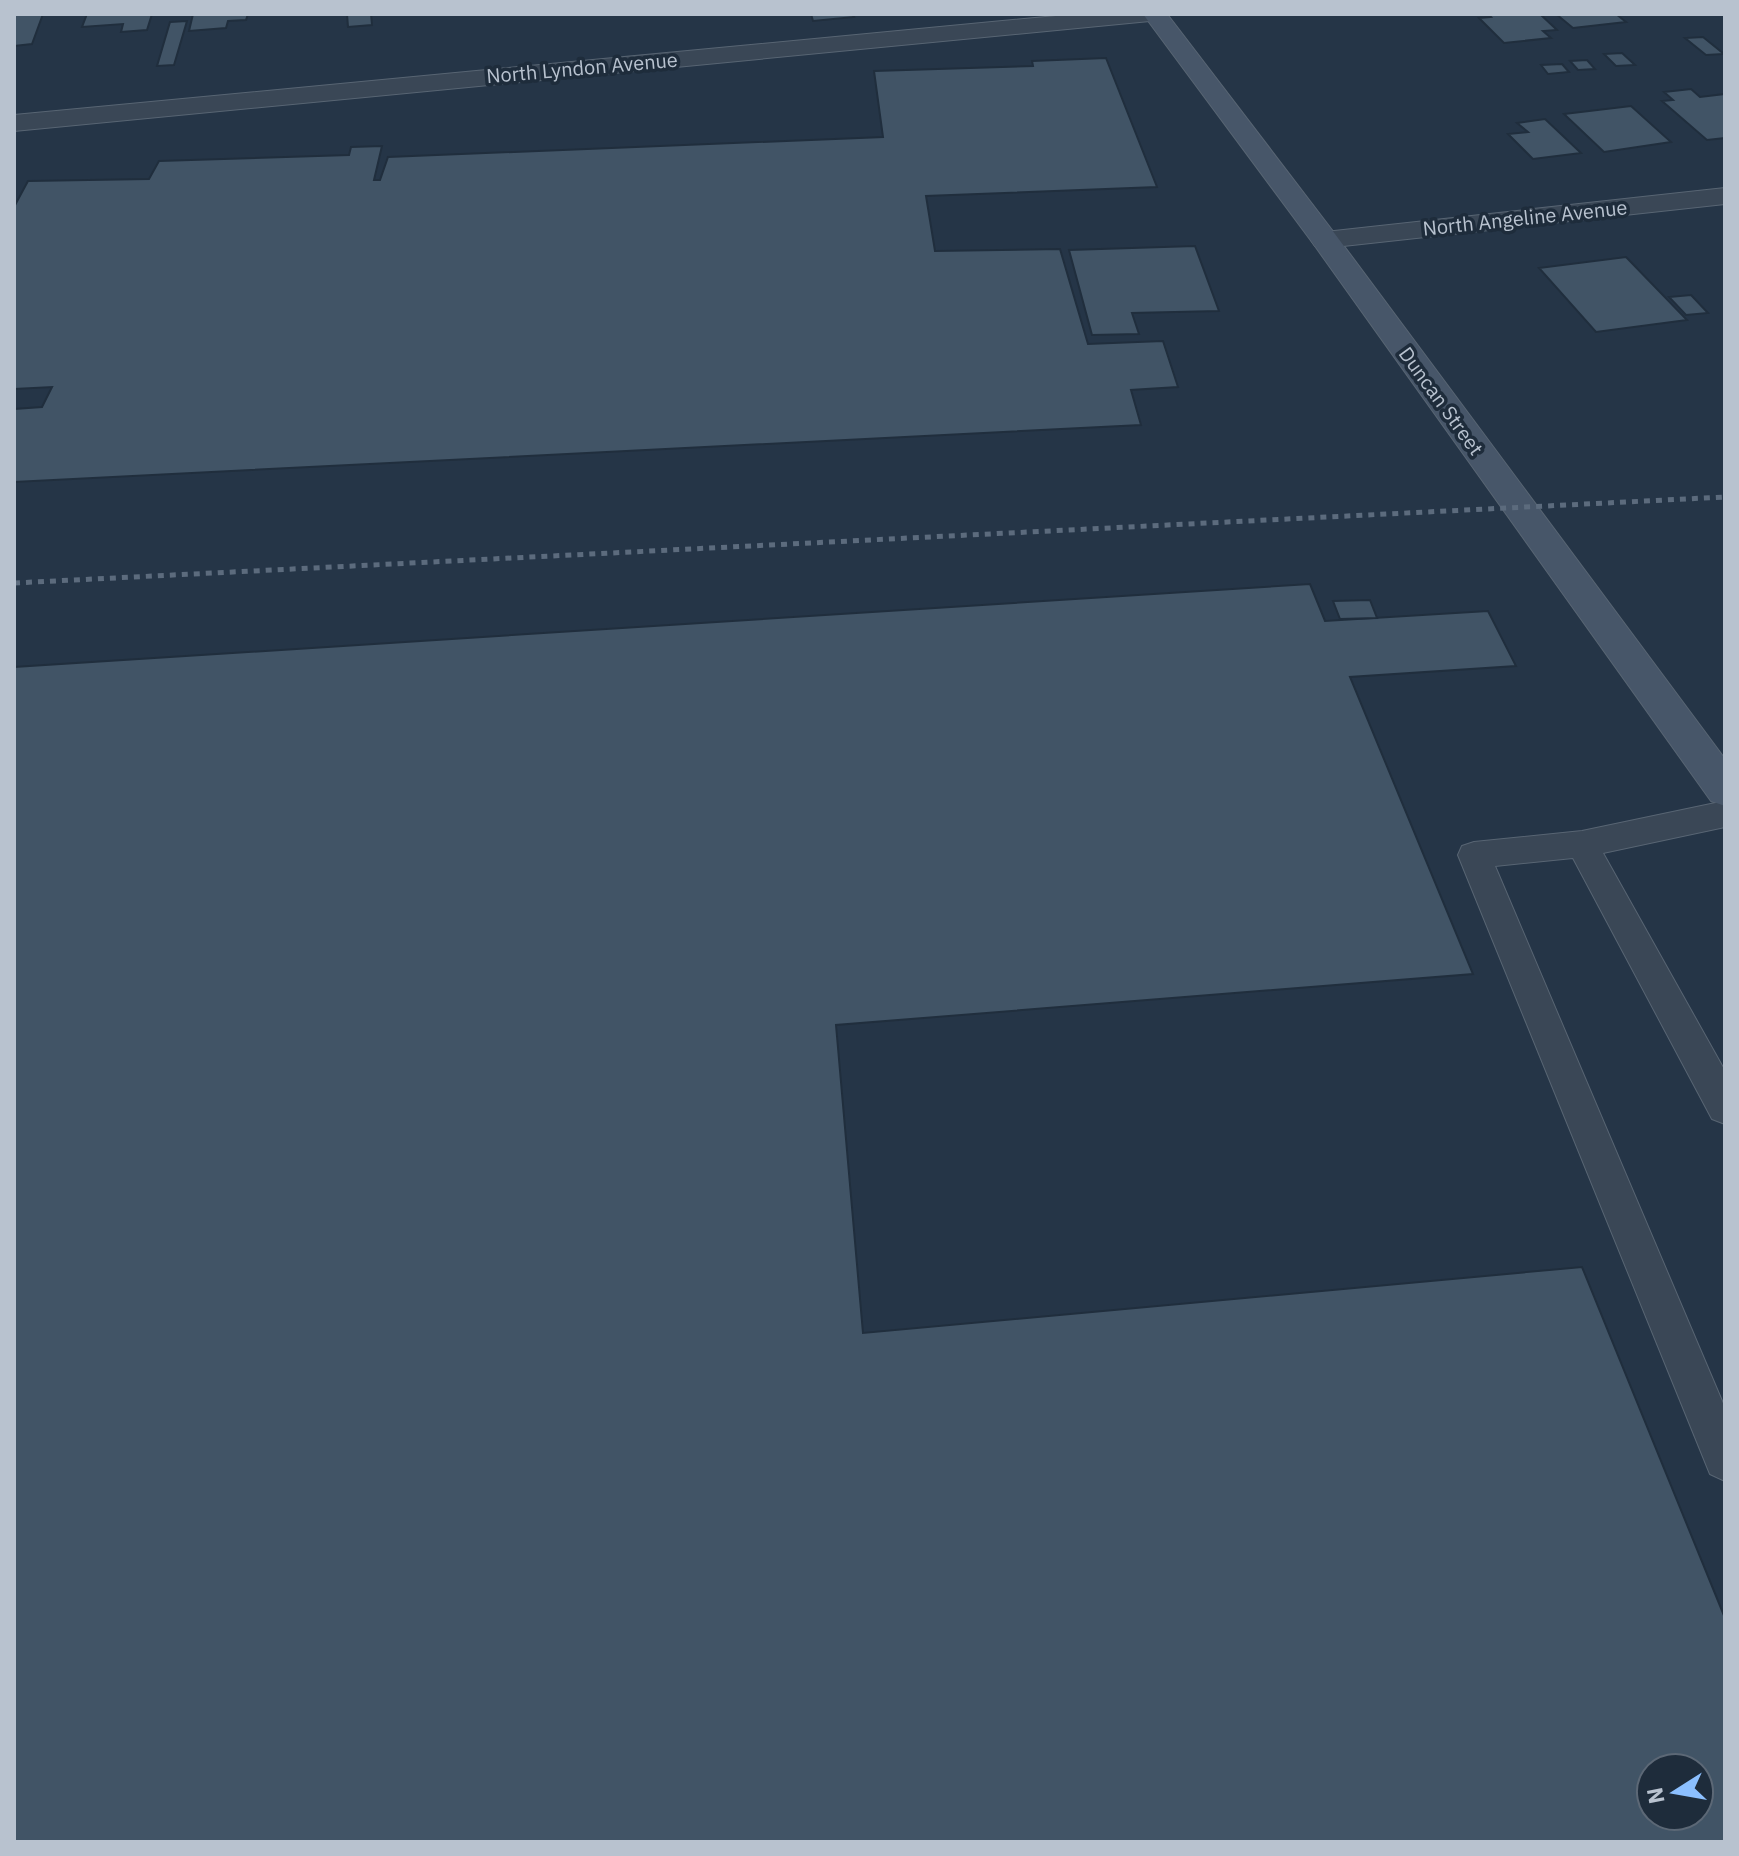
<svg xmlns="http://www.w3.org/2000/svg" width="1739" height="1856" viewBox="0 0 1739 1856" font-family="'IBM Plex Sans',sans-serif">
	<rect width="100%" height="100%" fill="#253547"/>
	<!-- building -->
	<g fill="#415466" stroke="#202e3d" stroke-width="2" fill-rule="evenodd">
		<polygon points="43,14 32,44 14,46 14,15"/>
		<polygon points="87,14 152,14 147,30 121,32 123,24 82,27"/>
		<polygon points="193,14 248,14 246,20 228,21 226,28 189,31"/>
		<polygon points="347,14 371,14 372,25 348,27"/>
		<polygon points="811,14 852,14 854,17 813,21"/>
		<polygon points="1488,14 1540,14 1557,30 1543,31 1551,38 1504,43 1479,18 1491,17"/>
		<polygon points="1556,14 1616,14 1626,22 1573,28"/>
		<polygon points="187,21 174,65 157,66 170,22"/>
		<polygon points="1703,37 1724,54 1706,55 1685,38"/>
		<polygon points="1622,53 1635,65 1616,66 1604,54"/>
		<polygon points="1106,58 1157,187 926,196 935,251 1060,249 1088,344 1163,341 1178,387 1131,390 1141,425 14,482 14,409 42,407 52,387 14,389 14,207 28,181 149,179 159,161 349,155 351,147 382,146 374,180 380,180 388,157 883,137 874,71 1033,66 1032,61"/>
		<polygon points="1587,60 1595,69 1578,70 1570,61"/>
		<polygon points="1562,64 1569,72 1548,74 1541,65"/>
		<polygon points="1691,89 1700,97 1725,94 1725,138 1707,140 1662,101 1673,100 1664,92"/>
		<polygon points="1631,106 1671,142 1604,152 1564,114"/>
		<polygon points="1545,119 1581,153 1533,159 1508,134 1528,132 1517,123"/>
		<polygon points="1195,246 1219,311 1132,313 1139,334 1092,335 1069,250"/>
		<polygon points="1626,257 1687,320 1596,332 1539,268"/>
		<polygon points="1691,295 1708,313 1686,315 1669,297"/>
		<path d="M1310,584l15,37 163,-10 28,55 -166,11 123,297 -637,51 27,308 719,-66 143,351v224h-1711v-1175zM1651,1768h48v48h-48z"/>
		<polygon points="1370,600 1377,618 1340,619 1333,601"/>
	</g>
	<g fill="none" stroke-linecap="round" stroke-linejoin="round">
		<defs>
			<polygon id="lane" points="1725,801 1725,827 1603,853 1725,1071 1725,1124 1712,1119 1573,858 1495,866 1725,1408 1725,1481 1710,1474 1458,855 1462,846 1474,842 1582,831"/>
			<g id="street">
				<polygon points="1077,14 1162,14 1158,19 1150,21 14,131 14,115"/>
				<polygon points="1725,188 1725,204 1325,248 1315,246 1311,240 1315,234 1325,232"/>
			</g>
			<polygon id="secondary" points="1143,14 1167,14 1335,234 1725,759 1725,806 1711,801 1315,246"/>
		</defs>
		<!-- lane casing -->
		<use href="#lane" stroke="#586573" stroke-width="2"/>
		<!-- street casing -->
		<use href="#street" stroke="#586573" stroke-width="2"/>
		<!-- secondary casing -->
		<use href="#secondary" stroke="#586573" stroke-width="2"/>
		<!-- lane -->
		<use href="#lane" fill="#3a4756" fill-rule="evenodd"/>
		<!-- street -->
		<use href="#street" fill="#3a4756" fill-rule="evenodd"/>
		<!-- secondary -->
		<use href="#secondary" fill="#475669" fill-rule="evenodd"/>
		<!-- rail -->
		<polyline stroke="#5c6b7d" stroke-width="5" stroke-dasharray="6 6" stroke-linecap="butt" points="14,583 1725,497"/>
	</g>
	<g text-anchor="middle" stroke-width="7" stroke-linejoin="round" paint-order="stroke">
		<!-- far-street labels -->
		<g font-size="20" fill="#b8c2cf" stroke="#1e2c3b">
			<text transform="translate(582 68) rotate(-5)" y="7">North Lyndon Avenue</text>
			<text transform="translate(1525 218) rotate(-6)" y="7">North Angeline Avenue</text>
			<text transform="translate(1441 401) rotate(54)" y="7">Duncan Street</text>
		</g>
	</g>
	<!-- border -->
	<rect width="1739" height="1856" fill="none" stroke="#b8c2cf" stroke-width="32"/>
	<!-- north arrow -->
	<g transform="translate(1675 1792) rotate(259)"><circle r="38" fill="#1e2c3b" stroke="#5c6876" stroke-width="2"/>
	<path d="M0-6L14 30L0 20L-14 30Z" fill="#8cc0ff"/>
	<text y="-12" font-size="22" font-weight="bold" text-anchor="middle" fill="#b8c2cf">N</text>
	</g>
</svg>
